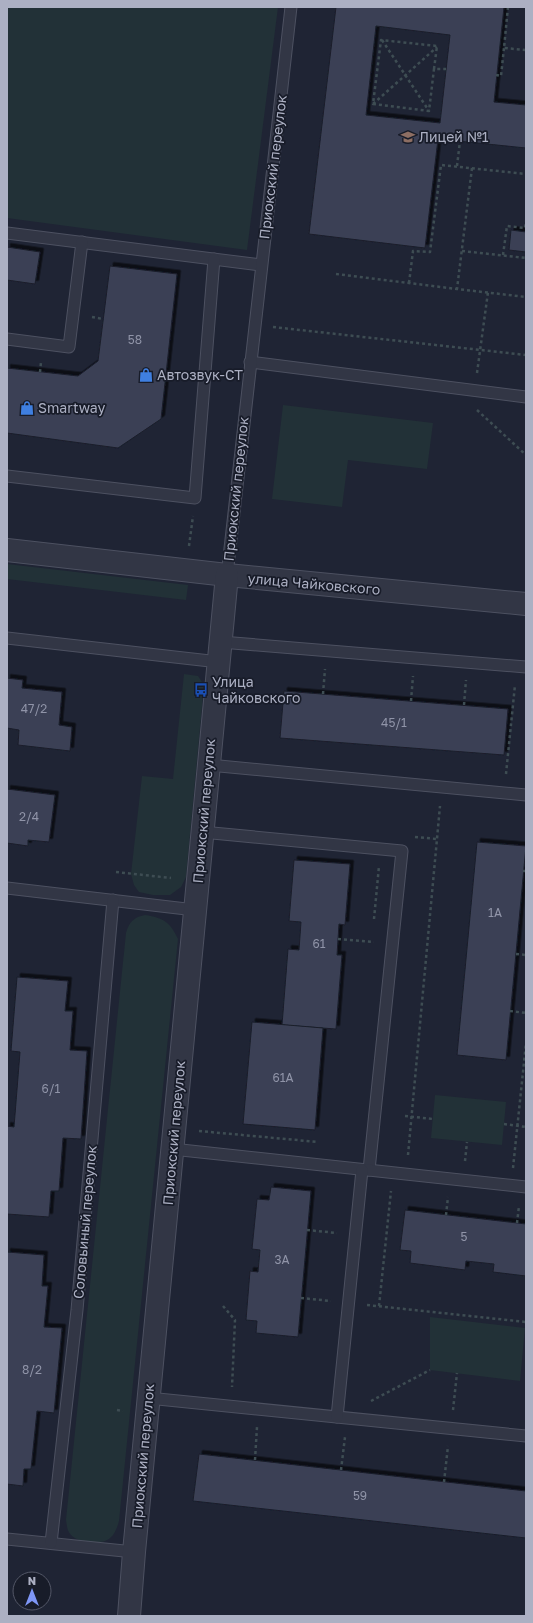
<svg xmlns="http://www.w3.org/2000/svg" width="533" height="1623" viewBox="0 0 533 1623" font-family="'Golos Text',sans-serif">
	<defs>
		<filter id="shadow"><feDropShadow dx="3.5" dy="-3.5" stdDeviation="0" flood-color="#0009"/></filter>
	</defs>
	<rect width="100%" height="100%" fill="#1f2434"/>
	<!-- green -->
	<g fill="#223137">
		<polygon points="7,7 278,7 247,250 7,218"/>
		<polygon points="283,405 433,423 427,469 348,460 342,507 272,499"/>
		<polygon points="7,564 188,585 186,600 7,579"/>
		<polygon points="184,674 198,676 204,685 186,877 181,887 170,895 153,895 139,892 134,885 131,874 142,776 173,779"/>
		<path d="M145,915c19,3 25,7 33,24l-59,582c-2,7 -4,13 -9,17 -9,8 -31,5 -39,-3 -4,-4 -4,-9 -5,-15l60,-587c3,-11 8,-16 19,-18z"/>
		<polygon points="435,1095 506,1102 502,1145 431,1138"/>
		<polygon points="430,1317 525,1328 520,1381 430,1370"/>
	</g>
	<!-- building -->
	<g fill="#3b4155" stroke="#1a1e2b" fill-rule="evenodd" filter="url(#shadow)">
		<path d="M336,7h168l-10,95 32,3v43l-88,-9 -13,109 -116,-14zM376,26l74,9 -10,88 -74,-8z"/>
		<polygon points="511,230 526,232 526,252 509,250"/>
		<polygon points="7,247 40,252 35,284 7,280"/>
		<polygon points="110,266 177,274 161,419 118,448 7,433 7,368 78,376 98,361"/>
		<polygon points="7,678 23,680 22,688 62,692 59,725 72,727 70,751 18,745 19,730 7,728"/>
		<polygon points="284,691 508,709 504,755 280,738"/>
		<polygon points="7,789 55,795 49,842 28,840 28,846 7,843"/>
		<polygon points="477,842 526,846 506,1060 457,1055"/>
		<polygon points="294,860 350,864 345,925 339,924 337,955 342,955 336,1029 282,1025 288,949 299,950 301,922 289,921"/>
		<polygon points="17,977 68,981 65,1011 73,1011 70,1050 87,1051 81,1139 63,1138 59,1191 51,1191 49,1217 7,1214 7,1126 14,1127 20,1052 11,1051"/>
		<polygon points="252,1022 323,1028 315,1130 243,1124"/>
		<polygon points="271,1187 311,1191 298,1337 256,1333 257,1321 246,1320 250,1271 258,1272 260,1250 252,1249 257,1199 269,1200"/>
		<polygon points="405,1210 526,1224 526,1276 493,1272 494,1264 466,1261 465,1270 410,1263 411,1251 400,1250"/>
		<polygon points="7,1252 44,1255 42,1286 48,1286 44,1327 62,1328 54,1413 37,1411 31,1469 24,1469 23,1486 7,1484"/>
		<polygon points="199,1454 526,1491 526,1538 193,1501"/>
	</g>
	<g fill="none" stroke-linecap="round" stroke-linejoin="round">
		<defs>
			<g id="service">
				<polyline points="7,233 261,265"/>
				<polyline points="7,339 69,347 82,242"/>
				<polyline points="250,362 526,397"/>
				<polyline points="7,476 195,498 214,259"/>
				<polyline points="227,575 291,7"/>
				<polyline points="7,638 219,662"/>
				<polyline points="221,642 526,667"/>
				<polyline points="209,765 526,795"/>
				<polyline points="202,832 402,851 369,1170"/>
				<polyline points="7,888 195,910"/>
				<polyline points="172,1149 526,1187"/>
				<polyline points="148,1398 526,1436"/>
				<polyline points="337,1417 362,1170"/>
				<polyline points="7,1539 134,1552"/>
				<polyline points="51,1543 77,1310 113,900"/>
			</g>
			<g id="minor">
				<polyline points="7,550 227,575 526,604"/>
				<polyline points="129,1616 134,1552 227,575"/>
			</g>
		</defs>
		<!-- service casing -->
		<use href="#service" stroke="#4d5161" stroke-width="13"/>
		<!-- minor casing -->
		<use href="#minor" stroke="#4d5161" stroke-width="24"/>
		<!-- path -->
		<g stroke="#3e4d53" stroke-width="2.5" stroke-dasharray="3 3" stroke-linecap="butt">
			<polyline points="508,7 504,48 526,50"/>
			<polyline points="382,40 429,111"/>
			<polyline points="434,69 437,46 381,40 373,104 429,111 434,69 446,69"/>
			<polyline points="496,75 501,76 504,48"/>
			<polyline points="373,104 437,47"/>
			<polyline points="457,166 460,141"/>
			<polyline points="472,168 457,289 526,297"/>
			<polyline points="462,251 526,258"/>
			<polyline points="503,255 507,226 525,228 526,221"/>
			<polyline points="336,274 457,289"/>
			<polyline points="409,283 413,251 430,252 441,165 526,174"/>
			<polyline points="92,317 103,319"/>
			<polyline points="273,327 526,355"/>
			<polyline points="40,372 41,362"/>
			<polyline points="477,373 488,292"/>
			<polyline points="477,410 526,455"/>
			<polyline points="189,546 193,516"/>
			<polyline points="323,694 325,669"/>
			<polyline points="411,701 413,676"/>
			<polyline points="464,705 466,680"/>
			<polyline points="506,774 515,685"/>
			<polyline points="415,837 437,839"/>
			<polyline points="523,871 526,871"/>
			<polyline points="116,872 171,878"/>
			<polyline points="374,919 379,866"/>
			<polyline points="338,939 374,942"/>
			<polyline points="516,954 526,955"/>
			<polyline points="510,1011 526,1013"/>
			<polyline points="405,1116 433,1119"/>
			<polyline points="504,1124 526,1127"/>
			<polyline points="199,1131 318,1142"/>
			<polyline points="408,1155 440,806"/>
			<polyline points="465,1161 467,1142"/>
			<polyline points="513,1168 526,1043"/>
			<polyline points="446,1215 448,1197"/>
			<polyline points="517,1223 519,1206"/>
			<polyline points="307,1230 337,1233"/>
			<polyline points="301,1298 331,1301"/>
			<polyline points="367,1305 526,1322"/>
			<polyline points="223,1306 235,1320 232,1387"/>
			<polyline points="379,1306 391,1191"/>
			<polyline points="371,1401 430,1370"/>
			<polyline points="117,1410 123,1411"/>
			<polyline points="453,1410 457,1373"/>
			<polyline points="255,1460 257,1427"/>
			<polyline points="341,1470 345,1437"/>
			<polyline points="444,1482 448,1446"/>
		</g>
		<!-- service -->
		<use href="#service" stroke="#323645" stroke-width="11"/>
		<!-- minor -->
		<use href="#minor" stroke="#323645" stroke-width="22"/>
	</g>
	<!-- icons -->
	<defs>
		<symbol id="school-bare" viewBox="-9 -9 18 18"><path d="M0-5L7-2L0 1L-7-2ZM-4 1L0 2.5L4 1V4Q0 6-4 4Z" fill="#8d6e63" stroke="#181c29" stroke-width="2.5" paint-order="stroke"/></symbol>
		<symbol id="shop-bare" viewBox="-9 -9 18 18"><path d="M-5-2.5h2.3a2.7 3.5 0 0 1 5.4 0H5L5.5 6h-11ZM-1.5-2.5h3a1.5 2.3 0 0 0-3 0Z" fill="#3f7fe0" stroke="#181c29" stroke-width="2.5" paint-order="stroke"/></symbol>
		<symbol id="bus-bare" viewBox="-9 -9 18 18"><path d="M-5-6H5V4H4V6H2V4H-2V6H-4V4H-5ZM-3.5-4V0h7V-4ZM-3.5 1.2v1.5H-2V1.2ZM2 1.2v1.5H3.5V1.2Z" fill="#1a4fb4" stroke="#181c29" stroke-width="2.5" paint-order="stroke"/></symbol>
	</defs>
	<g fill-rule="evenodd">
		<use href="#school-bare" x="398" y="127" width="20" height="20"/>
		<use href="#shop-bare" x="136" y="365" width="20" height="20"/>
		<use href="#shop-bare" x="17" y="398" width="20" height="20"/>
		<use href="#bus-bare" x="191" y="680" width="20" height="20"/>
	</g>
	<g text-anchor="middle" stroke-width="3.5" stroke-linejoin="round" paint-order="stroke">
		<!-- number labels -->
		<g font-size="12" fill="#9094a8">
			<text x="135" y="344">58</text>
			<text x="34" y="713">47/2</text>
			<text x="394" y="727">45/1</text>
			<text x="29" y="821">2/4</text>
			<text x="495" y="917">1А</text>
			<text x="319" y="948">61</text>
			<text x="283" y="1082">61А</text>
			<text x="51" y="1093">6/1</text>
			<text x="464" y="1241">5</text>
			<text x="282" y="1264">3А</text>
			<text x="32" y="1374">8/2</text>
			<text x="360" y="1500">59</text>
		</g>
		<!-- poi labels -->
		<g font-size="14" fill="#acb0c3" stroke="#181c29" text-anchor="start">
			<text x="419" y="142">Лицей №1</text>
			<text x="157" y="380">Автозвук-СТ</text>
			<text x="38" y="413">Smartway</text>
			<text x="212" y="687">Улица<tspan x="212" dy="16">Чайковского</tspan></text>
		</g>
		<!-- street labels -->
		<g font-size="14" fill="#acb0c3" stroke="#181c29">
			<text transform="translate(273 167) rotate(-83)" y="5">Приокский переулок</text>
			<text transform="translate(236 489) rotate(-84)" y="5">Приокский переулок</text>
			<text transform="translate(314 584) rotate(5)" y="5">улица Чайковского</text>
			<text transform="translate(204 811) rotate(-85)" y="5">Приокский переулок</text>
			<text transform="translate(174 1133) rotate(-85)" y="5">Приокский переулок</text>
			<text transform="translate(85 1222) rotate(-85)" y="5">Соловьиный переулок</text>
			<text transform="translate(143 1456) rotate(-85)" y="5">Приокский переулок</text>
		</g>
	</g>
	<!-- border -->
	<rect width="533" height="1623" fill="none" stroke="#acb0c3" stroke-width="16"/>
	<!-- north arrow -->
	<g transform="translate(32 1591)"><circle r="19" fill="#181c29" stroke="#535767"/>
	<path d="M0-3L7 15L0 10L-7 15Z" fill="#7e96f6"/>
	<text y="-6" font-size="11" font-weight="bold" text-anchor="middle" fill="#acb0c3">N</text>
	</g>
</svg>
